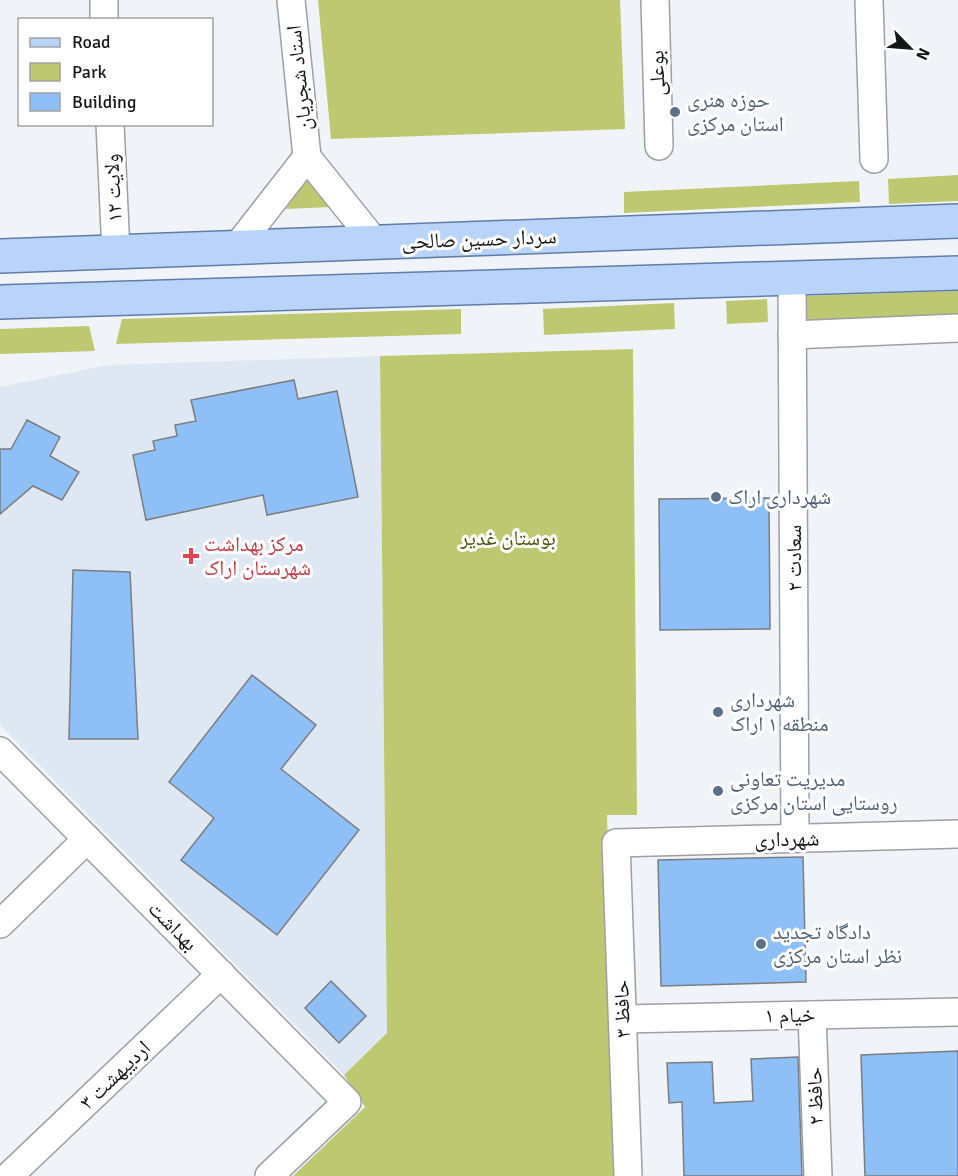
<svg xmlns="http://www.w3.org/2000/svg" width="958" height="1176" viewBox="0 0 958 1176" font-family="Signika,'Noto Naskh Arabic',sans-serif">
	<rect width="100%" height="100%" fill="#f0f4f8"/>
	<!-- built -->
	<polygon fill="#dfe8f2" points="380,356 387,1033 344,1075 0,725 0,387 108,365"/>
	<!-- green -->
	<g fill="#bec870">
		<polygon points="318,0 620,0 625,129 331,139"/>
		<polygon points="307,175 332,207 286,209"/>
		<polygon points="958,175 958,201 889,204 888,179"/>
		<polygon points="859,181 860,202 624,213 624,192"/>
		<polygon points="958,291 958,317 801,325 801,296"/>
		<polygon points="767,299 768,322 727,324 726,301"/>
		<polygon points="674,303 675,329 544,335 543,309"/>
		<polygon points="461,309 461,334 116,344 122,319"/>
		<polygon points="89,326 95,351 0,354 0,329"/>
		<polygon points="633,349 637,815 607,815 618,1176 293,1176 365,1107 344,1075 387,1033 380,356"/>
	</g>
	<!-- building -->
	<g fill="#8ebff6" stroke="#7a7d81" stroke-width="1.5">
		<polygon points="294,380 298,399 337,391 358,497 267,515 263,495 146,520 133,455 155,450 153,441 177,436 175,425 196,421 191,400"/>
		<polygon points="27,420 60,437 50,456 79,472 62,500 33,486 0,514 0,449 11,449"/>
		<polygon points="769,498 770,629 660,630 659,499"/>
		<polygon points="73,570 130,572 138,739 69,739"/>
		<polygon points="252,675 316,725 281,769 359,830 277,935 181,860 214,818 169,782"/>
		<polygon points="803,857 806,982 661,986 658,860"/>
		<polygon points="331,981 366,1016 339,1043 305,1008"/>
		<polygon points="958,1051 958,1176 865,1176 861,1055"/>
		<polygon points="798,1057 802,1176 684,1176 682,1102 669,1103 667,1063 712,1062 714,1103 753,1101 751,1059"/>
	</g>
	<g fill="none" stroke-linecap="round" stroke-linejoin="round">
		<defs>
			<g id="minor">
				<polyline points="104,0 104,20"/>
				<polyline points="291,0 307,157"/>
				<polyline points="655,0 659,146"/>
				<polyline points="869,0 874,159"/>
				<polyline points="110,124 116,252"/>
				<polyline points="307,157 375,242"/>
				<polyline points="236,248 307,157"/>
				<polyline points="792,278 795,838"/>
				<polyline points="792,335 958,328"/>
				<polyline points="0,751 347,1102 269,1176"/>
				<polyline points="0,924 87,839"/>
				<polyline points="812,1015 818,1176"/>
				<polyline points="623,1019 958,1012"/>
				<polyline points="9,1176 221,974"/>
				<polyline points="628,1176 616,843 958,834"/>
			</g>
			<g id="major">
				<polyline points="0,256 958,221"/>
				<polyline points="0,302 958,273"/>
			</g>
		</defs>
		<!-- minor casing -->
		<use href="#minor" stroke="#9c9fa3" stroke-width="30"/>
		<!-- major casing -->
		<use href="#major" stroke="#617da7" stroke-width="36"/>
		<!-- minor -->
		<use href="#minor" stroke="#fff" stroke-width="27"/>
		<!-- major -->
		<use href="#major" stroke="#b9d3f9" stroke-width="33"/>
	</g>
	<!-- markers -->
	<g fill="#5c6f8a" stroke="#fff" stroke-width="2">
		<circle cx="675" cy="112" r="6"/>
		<circle cx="716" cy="497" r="6"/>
		<circle cx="718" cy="712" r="6"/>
		<circle cx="718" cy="791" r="6"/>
		<circle cx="761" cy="944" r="6"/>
	</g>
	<path fill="#e0444e" stroke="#fff" stroke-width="2" d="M188 547h6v6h6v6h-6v6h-6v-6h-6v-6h6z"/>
	<g text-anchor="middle" stroke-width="6" stroke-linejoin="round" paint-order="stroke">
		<!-- street labels -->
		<g font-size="21" fill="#151617" stroke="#fff">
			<text transform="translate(657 73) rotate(-92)" y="7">بوعلی</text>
			<text transform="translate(299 78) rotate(-96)" y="7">استاد شجریان</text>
			<text transform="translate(113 188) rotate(-93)" y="7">ولایت ۱۲</text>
			<text transform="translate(479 239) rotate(-2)" y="7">سردار حسین صالحی</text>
			<text transform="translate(794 558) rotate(-90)" y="7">سعادت ۲</text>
			<text transform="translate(787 839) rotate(-1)" y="7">شهرداری</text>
			<text transform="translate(173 926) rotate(45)" y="7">بهداشت</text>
			<text transform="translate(622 1009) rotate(-92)" y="7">حافظ ۳</text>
			<text transform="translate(790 1015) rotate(-1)" y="7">خیام ۱</text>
			<text transform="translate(115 1075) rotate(-44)" y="7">اردیبهشت ۳</text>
			<text transform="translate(815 1096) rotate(-92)" y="7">حافظ ۲</text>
		</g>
		<!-- service labels -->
		<g font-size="21" fill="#4e5e75" stroke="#fff" text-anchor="start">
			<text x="687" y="107">حوزه هنری<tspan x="687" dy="24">استان مرکزی</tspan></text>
			<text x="728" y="504">شهرداری اراک</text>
			<text x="730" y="707">شهرداری<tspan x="730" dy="24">منطقه ۱ اراک</tspan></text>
			<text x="730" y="786">مدیریت تعاونی<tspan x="730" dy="24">روستایی استان مرکزی</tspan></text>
			<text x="773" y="939">دادگاه تجدید<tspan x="773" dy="24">نظر استان مرکزی</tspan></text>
		</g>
		<!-- park labels -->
		<g font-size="21" fill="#4d520c" stroke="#fff">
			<text x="508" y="545">بوستان غدیر</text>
		</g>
		<!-- health labels -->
		<g font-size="21" fill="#be3a42" stroke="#fff" text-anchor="start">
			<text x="204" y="551">مرکز بهداشت<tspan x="204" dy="24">شهرستان اراک</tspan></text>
		</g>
	</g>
	<!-- legend -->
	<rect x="18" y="18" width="195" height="108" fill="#ffffff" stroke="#a1a2a2" stroke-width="1.5"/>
	<rect x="30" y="38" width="30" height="9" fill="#b9d3f9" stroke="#a1a2a2" stroke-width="1.5"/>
	<text x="72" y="48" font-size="18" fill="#151617">Road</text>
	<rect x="30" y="63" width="30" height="18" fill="#bec870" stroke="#a1a2a2" stroke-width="1.5"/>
	<text x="72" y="78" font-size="18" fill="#151617">Park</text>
	<rect x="30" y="93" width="30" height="18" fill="#8ebff6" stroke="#a1a2a2" stroke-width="1.5"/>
	<text x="72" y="108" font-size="18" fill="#151617">Building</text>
	<!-- north arrow -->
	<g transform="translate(910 48) rotate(115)" stroke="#ffffff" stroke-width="4.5" paint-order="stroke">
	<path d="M0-4.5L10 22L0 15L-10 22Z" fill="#151617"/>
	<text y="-9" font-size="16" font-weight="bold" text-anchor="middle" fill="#151617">N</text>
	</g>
</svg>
